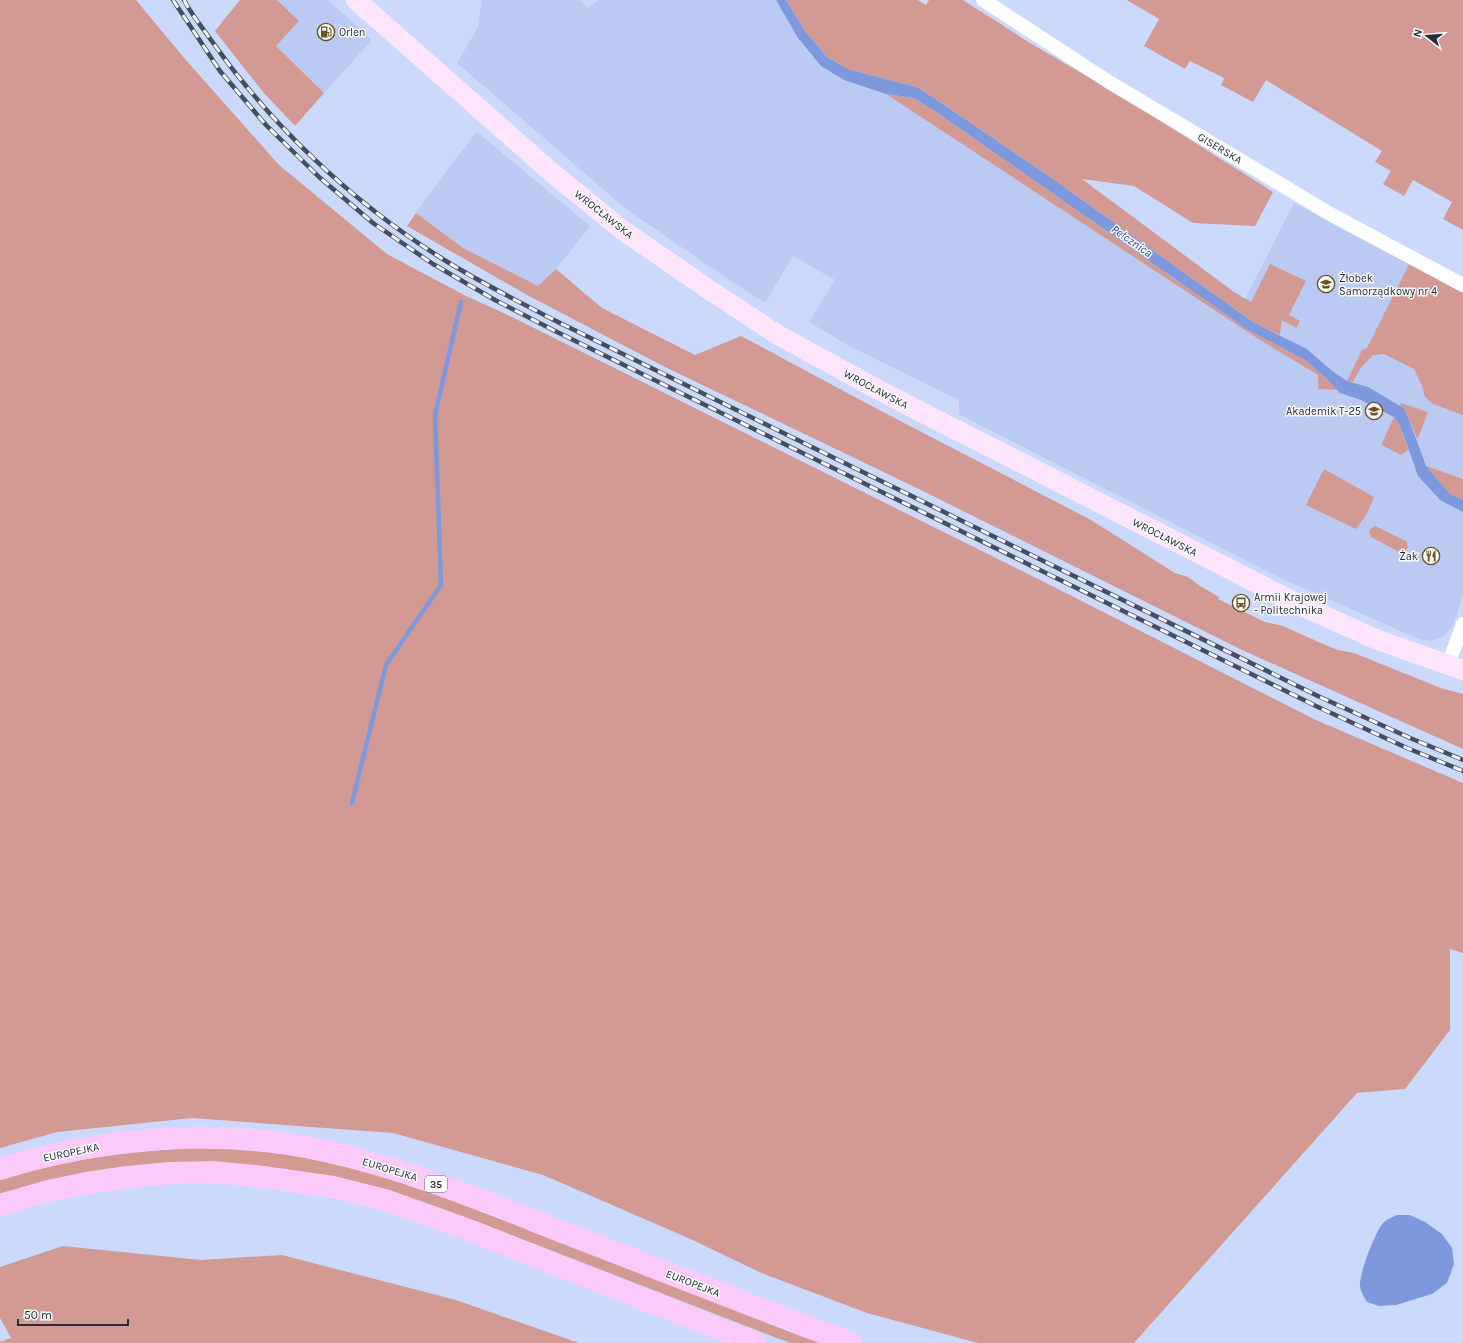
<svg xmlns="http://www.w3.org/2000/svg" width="1463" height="1343" viewBox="0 0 1463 1343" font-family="Karla,sans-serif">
	<rect width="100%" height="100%" fill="#cbd9fd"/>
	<!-- built -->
	<g fill="#bbcaf2">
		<polygon points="277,0 328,0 372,40 324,93 276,46 298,21"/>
		<polygon points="482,0 579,0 588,8 598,0 776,0 798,38 821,66 844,80 886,94 1260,340 1318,375 1318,389 1342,391 1347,381 1331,370 1307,349 1280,335 1282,320 1245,299 1294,203 1409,264 1407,270 1463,393 1463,596 1452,627 1443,637 1432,641 1421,640 1276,576 959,414 959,400 851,347 809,322 835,280 793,256 765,303 725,277 626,209 457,63 478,27"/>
		<polygon points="477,132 590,226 556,269 538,286 463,248 416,213 444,174"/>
	</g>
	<!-- green -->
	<g fill="#d29a92">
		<polygon points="0,0 136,0 185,59 279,165 387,254 466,296 512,317 1054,587 1316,720 1463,783 1463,953 1450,949 1450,1030 1405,1089 1357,1093 1134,1343 978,1343 867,1313 759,1272 695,1241 543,1175 393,1133 192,1118 57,1132 0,1148"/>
		<polygon points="240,0 277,0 299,21 276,46 324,93 295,126 263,92 215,31"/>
		<polygon points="786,0 918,0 926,5 929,0 963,0 1030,43 1124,98 1273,192 1255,226 1193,223 1134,186 1082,179 1234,292 1251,302 1270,264 1306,281 1289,315 1300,321 1296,328 1282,320 1280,335 1253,322 1046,174 919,88 848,69 827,57 805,31"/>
		<polygon points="1127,0 1463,0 1463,230 1443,219 1452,202 1413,180 1404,196 1383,184 1391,171 1375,162 1382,151 1266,80 1253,102 1221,85 1224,78 1190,61 1185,69 1144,46 1159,19"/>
		<polygon points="886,94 913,98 932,109 1248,330 1305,360 1326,378 1338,390 1318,389 1318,375 1260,340"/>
		<polygon points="416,213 463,248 538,286 556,269 602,308 695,355 741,336 881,411 1091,520 1175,573 1188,577 1200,586 1219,597 1218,599 1265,622 1283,626 1323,644 1338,650 1354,653 1441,688 1463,694 1463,749 1242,650 925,492 663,366 527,295 407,226"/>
		<polygon points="1409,264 1463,293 1463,415 1433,404 1425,397 1422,386 1414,369 1384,354 1373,355 1360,369 1353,382 1347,381 1362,350 1367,348"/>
		<polygon points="1401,403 1428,412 1418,438 1417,438 1405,409 1400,407"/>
		<polygon points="1394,417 1400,425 1408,450 1401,455 1381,445"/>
		<polygon points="1426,466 1463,479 1463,500 1450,494"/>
		<polygon points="1324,469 1374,497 1367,514 1356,529 1306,505"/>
		<polygon points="1375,526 1406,541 1408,547 1406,551 1399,552 1371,537 1369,531 1372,528"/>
		<path d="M189,1148l48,1 49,5 45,8 90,26 402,155h-33l-312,-121 -60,-22 -91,-24 -41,-7 -50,-4 -236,31v-16c61,-20 125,-28 189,-32z"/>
		<polygon points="63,1246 201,1260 282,1255 456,1300 579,1343 0,1343 0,1342 11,1338 0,1318 0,1267"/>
	</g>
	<!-- water -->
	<g fill="#7e98de">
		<polygon points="776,0 786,0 805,31 827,57 848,69 919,88 1046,174 1253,322 1307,349 1331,370 1347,381 1368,387 1405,409 1426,466 1450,494 1463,500 1463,512 1440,500 1418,476 1400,425 1394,417 1361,400 1340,393 1326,378 1305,360 1248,330 932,109 913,98 886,94 844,80 821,66 798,38"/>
		<path d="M1397,1215h13l15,7 17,12 10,14 2,16 -7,19 -15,11 -36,11 -17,1 -12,-4c-3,-5 -7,-11 -7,-17 -1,-10 16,-56 24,-63 3,-3 9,-5 13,-7z"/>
	</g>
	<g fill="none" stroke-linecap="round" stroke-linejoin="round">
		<!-- stream -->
		<polyline stroke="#7e98de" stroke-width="4.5" points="352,803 386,665 441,585 435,415 461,302"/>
		<!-- street -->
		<g stroke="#fff" stroke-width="14">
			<polyline points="983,0 1109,82 1332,215 1463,285"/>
			<polyline points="1448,665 1463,624"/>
		</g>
		<!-- secondary -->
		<polyline stroke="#fee5fc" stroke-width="20" points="356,0 550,171 621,229 708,289 778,335 886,394 1304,607 1378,640 1463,670"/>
		<!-- primary -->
		<g stroke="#fccafa" stroke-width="22">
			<path d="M0,1169c103,-32 219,-42 325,-18 83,18 161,51 240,82 80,31 160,62 240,93l46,17"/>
			<polyline points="0,1205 48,1191 87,1183 127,1177 171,1173 213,1172 255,1176 333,1187 388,1201 471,1231 755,1343"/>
		</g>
		<defs>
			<g id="rail">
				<polyline points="173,0 220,71 266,125 319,177 373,223 433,264 495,300 553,330 1318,707 1407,748 1463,771"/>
				<path d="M184,0c7,14 18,27 27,40 59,84 140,161 227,216 39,25 81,46 122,67l760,374 90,41 53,22"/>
			</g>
		</defs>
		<!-- rail casing -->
		<use href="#rail" stroke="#454d62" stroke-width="4.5"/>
		<!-- rail -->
		<use href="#rail" stroke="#fbfbfb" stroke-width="3" stroke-dasharray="9" stroke-linecap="butt"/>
	</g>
	<!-- icons -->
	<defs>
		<symbol id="fuel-ring" viewBox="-11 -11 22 22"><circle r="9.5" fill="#fbfbfb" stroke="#675422" stroke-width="1.5"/><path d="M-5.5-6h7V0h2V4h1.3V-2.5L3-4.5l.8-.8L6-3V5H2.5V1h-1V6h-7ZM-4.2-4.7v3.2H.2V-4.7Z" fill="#675422"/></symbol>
		<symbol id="school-ring" viewBox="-11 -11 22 22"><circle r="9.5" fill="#fbfbfb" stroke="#675422" stroke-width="1.5"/><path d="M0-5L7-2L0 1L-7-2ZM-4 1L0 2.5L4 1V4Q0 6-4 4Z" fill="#675422"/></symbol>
		<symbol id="university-ring" viewBox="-11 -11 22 22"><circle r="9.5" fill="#fbfbfb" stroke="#675422" stroke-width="1.5"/><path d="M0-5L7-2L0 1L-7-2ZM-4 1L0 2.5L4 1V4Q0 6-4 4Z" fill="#675422"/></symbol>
		<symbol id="restaurant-ring" viewBox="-11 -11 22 22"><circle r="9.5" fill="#fbfbfb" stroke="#675422" stroke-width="1.5"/><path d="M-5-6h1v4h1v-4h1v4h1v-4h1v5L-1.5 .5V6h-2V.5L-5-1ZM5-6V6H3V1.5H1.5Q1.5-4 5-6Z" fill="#675422"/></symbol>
		<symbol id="bus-ring" viewBox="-11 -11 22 22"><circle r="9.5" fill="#fbfbfb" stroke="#675422" stroke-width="1.5"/><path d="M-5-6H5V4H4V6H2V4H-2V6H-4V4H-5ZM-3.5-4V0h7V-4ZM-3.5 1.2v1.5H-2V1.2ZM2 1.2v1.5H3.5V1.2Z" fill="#675422"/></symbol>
	</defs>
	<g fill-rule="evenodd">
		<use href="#fuel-ring" x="316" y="22" width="20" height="20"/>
		<use href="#school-ring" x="1316" y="274" width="20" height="20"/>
		<use href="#university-ring" x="1364" y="401" width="20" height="20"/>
		<use href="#restaurant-ring" x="1421" y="546" width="20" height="20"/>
		<use href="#bus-ring" x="1231" y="593" width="20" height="20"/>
	</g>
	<g text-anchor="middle" stroke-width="3" stroke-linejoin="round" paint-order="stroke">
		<!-- shield labels -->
		<rect fill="#fbfbfb" stroke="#666b77" stroke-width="1" x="425" y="1176" width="22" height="16" rx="3"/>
		<g font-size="10" font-weight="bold" fill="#262d3e">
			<text x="436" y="1188">35</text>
		</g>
		<!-- poi labels -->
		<g font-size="11" fill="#262d3e" stroke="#fbfbfb" text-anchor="start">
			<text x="339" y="36">Orlen</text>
			<text x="1339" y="282">Żłobek<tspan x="1339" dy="13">Samorządkowy nr 4</tspan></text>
			<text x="1361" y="415" text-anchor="end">Akademik T-25</text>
			<text x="1418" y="560" text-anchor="end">Żak</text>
			<text x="1254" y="601">Armii Krajowej<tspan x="1254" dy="13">- Politechnika</tspan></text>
		</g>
		<!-- street labels -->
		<g font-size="11" fill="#262d3e" stroke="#fbfbfb">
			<text transform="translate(1220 148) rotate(31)" y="4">GISERSKA</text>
			<text transform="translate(604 214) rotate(38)" y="4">WROCŁAWSKA</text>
			<text transform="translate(876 389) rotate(28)" y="4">WROCŁAWSKA</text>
			<text transform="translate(1165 537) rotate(27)" y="4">WROCŁAWSKA</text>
			<text transform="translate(71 1152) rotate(-12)" y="4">EUROPEJKA</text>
			<text transform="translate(390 1169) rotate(17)" y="4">EUROPEJKA</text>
			<text transform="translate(693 1283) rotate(21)" y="4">EUROPEJKA</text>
		</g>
		<!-- water labels -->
		<g font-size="12" font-style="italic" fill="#2f469a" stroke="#fbfbfb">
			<text transform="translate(1132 241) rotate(35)" y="4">Pełcznica</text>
		</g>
	</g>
	<!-- north arrow -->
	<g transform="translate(1427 36) rotate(287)" stroke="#fbfbfb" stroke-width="3" paint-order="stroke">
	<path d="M0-3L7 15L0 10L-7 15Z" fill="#262d3e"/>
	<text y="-6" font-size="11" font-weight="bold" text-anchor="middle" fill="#262d3e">N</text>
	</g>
	<!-- scale -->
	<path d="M18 1319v6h110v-6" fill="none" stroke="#262d3e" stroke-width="2"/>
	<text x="24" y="1319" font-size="12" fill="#262d3e" stroke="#fbfbfb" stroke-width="3" paint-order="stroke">50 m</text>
</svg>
